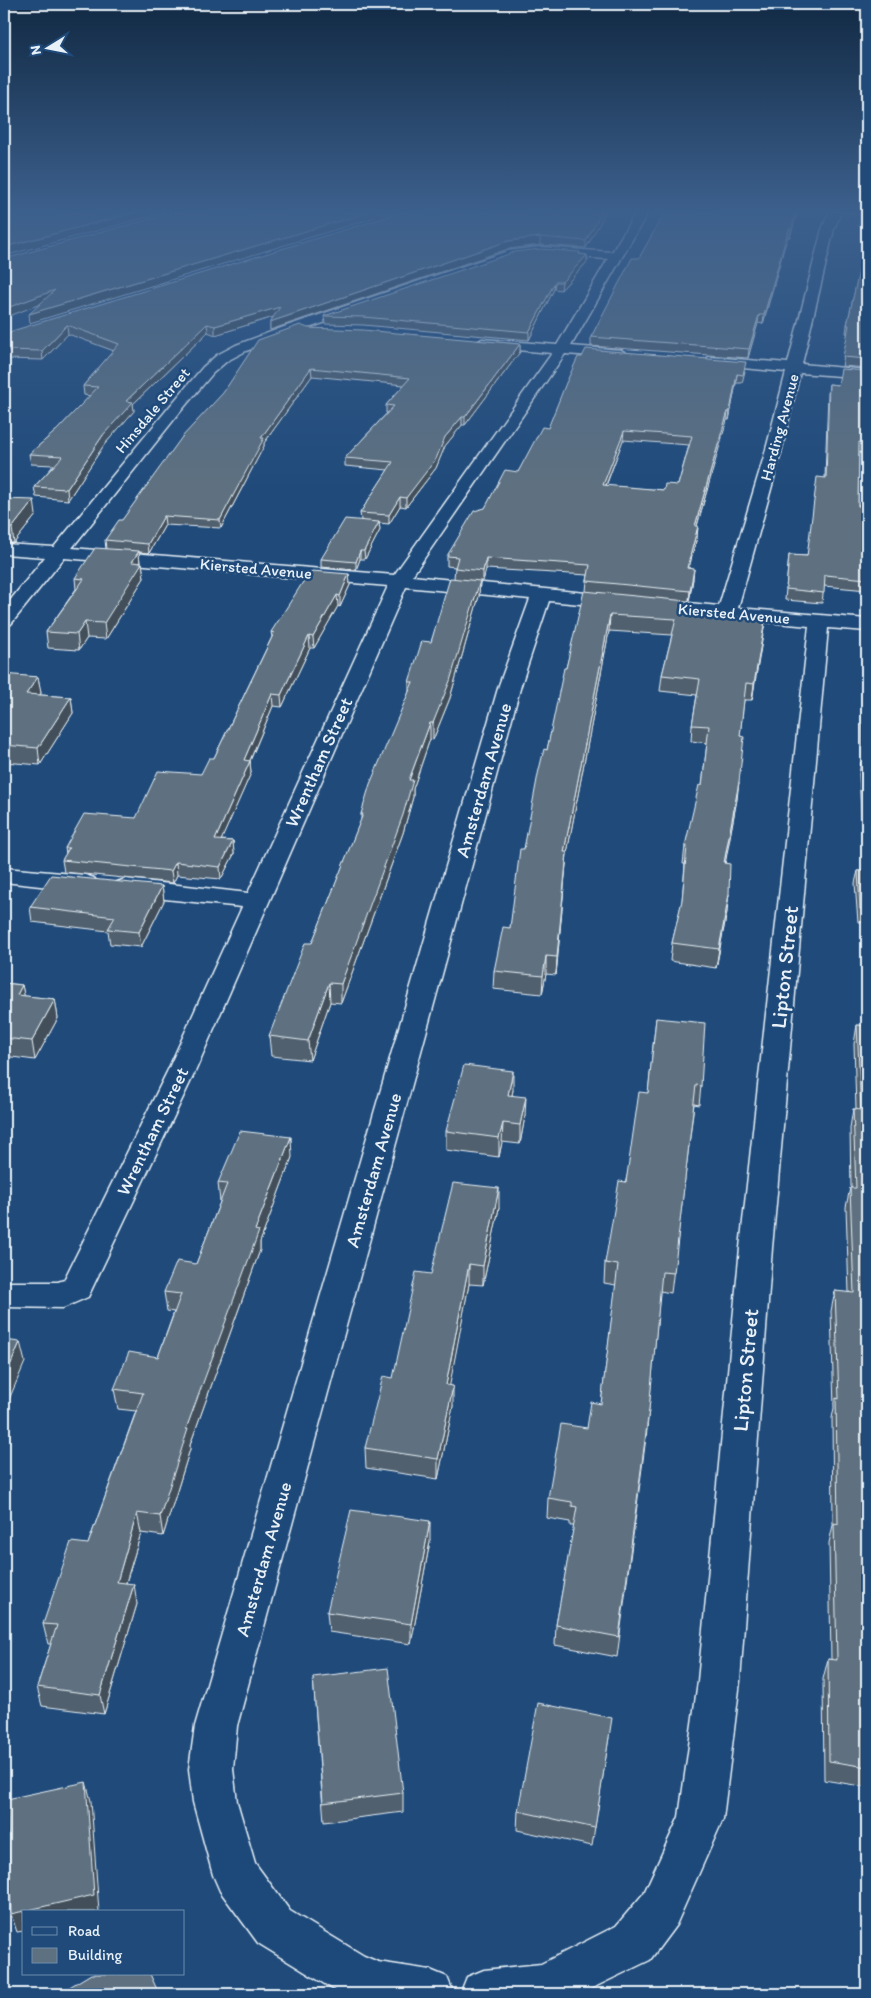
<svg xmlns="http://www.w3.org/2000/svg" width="871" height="1998" viewBox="0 0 871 1998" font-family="Itim,sans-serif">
	<rect width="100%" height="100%" fill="#1f4a7a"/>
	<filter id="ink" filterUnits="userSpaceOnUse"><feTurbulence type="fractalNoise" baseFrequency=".02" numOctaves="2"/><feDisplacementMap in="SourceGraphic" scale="10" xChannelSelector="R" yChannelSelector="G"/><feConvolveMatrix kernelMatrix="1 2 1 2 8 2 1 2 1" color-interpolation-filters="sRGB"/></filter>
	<g filter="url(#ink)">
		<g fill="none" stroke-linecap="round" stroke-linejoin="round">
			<defs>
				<g id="minor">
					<path d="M636,212h12l-77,134 50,4 7,4 -7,4 -56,-4 -153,222 307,30 46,-153 21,-81 -77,-7 -7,-4 7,-4 79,6 34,-134 7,-17h12l-7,17 -32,135 65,6v8l-67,-5 -19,80 -43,155 129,11v12l-39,-3 -56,620 -32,433 -17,138 -47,106 -26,35 -70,34h-120l7,-17 17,-7 57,-6 75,-38 28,-33 35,-76 19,-136 42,-433 69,-622 -260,-25 -28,84 -284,1041 -4,43 4,33 18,61 35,48 74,45 14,6 52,8 17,7 7,17h-113l-83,-51 -38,-52 -7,-16 -20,-73 -4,-33 6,-43 304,-1041 31,-86 -124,-12 -211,485 -107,225 -25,11 -59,-1v-25h54l6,-2 103,-208 75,-165 -116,-12 -9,-3 -4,-5 4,-5 9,-3 122,14 140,-307 -324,-28 -53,66 -7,2v-18l41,-51 -41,-3v-10l50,3 116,-141 33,-39 14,-12 19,-10 48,-18 224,-76 32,-4 72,5zM540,255l68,4 -51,86 -75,-6 -7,4 7,4 70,6 -158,222 -322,-27 108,-136 33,-39 14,-12 19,-10 48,-18 220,-75z"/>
					<polygon points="4,868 85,875 94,878 98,883 94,888 85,891 4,882"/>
				</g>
			</defs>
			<!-- minor casing -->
			<use href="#minor" stroke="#e8f1f8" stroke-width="3"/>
			<!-- minor -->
			<use href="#minor" fill="#1f4a7a" fill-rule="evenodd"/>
		</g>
		<!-- wall -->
		<g fill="#51616e" stroke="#e8f1f8" fill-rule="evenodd">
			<polygon points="403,212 606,212 586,248 540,245 508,249 270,330 270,322 273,317 215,335 208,332 133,404 134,411 104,445 68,500 36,497 34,487 54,465 31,464 29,454 57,430 90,396 84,395 83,386 114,351 68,334 43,360 4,359 4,339"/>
			<polygon points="657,212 798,212 790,237 788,237 784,248 763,324 758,323 748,358 591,346 591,337 639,258 663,215 657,213"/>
			<polygon points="843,212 867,212 867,226 858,226 860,215"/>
			<polygon points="867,236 867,368 842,366 848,334 846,333 847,325"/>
			<polygon points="580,254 587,255 587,262 561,290 554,289 529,340 363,325 325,324 324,316"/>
			<polygon points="308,328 520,344 520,352 465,425 462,425 445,446 436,468 406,507 400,506 389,524 379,523 380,530 365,559 360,559 356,570 321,567 321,559 361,520 360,513 388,470 345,466 345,458 387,413 386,413 386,405 404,385 312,376 264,443 264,446 221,528 165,525 149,553 139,552 140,563 142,563 144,578 106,639 87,638 79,650 48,648 46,632 76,589 75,578 106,549 105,540 122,520"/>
			<path d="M745,371l-3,12h-6l-7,37h-2l-6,20 -24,86h1l-1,11 -8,31 4,11 -4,22h-2l-1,11 79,8 -13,80h-8l-4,36 -3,63 -12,64 2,49 -11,56 -46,-7 2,-18 10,-42 3,-37h-2l2,-18 17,-60 5,-43 -16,-2 1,-16 5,-30 -37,-4 2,-16 10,-40 -63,-4 -42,222 -11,122 -10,-1 -4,20 -49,-5 1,-18 16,-43 14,-79 42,-181 20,-77 1,-10 1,-6 -102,-6 -3,12h-3l-1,15 -29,102 -17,42 -3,-1 -17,50v8l-10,36 -62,170 -11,-1 -20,58 -39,-4 -2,-20 43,-93 49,-123v-6l48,-122v-10l22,-40 23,-64 1,-11 -8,-1v-10l38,-48 33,-36 30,-44zM623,440l66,5 -11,40 -14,5 -58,-4z"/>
			<polygon points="867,374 867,453 859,452 858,506 867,507 867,590 824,586 822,603 785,600 789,555 807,556 825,478 828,393 829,384 838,385"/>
			<polygon points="4,499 36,515 14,543 4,543"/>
			<polygon points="349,574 350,585 340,607 338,606 314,648 310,648 282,707 273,706 250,761 251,773 221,840 233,841 234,854 221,879 177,875 173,883 64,872 62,860 66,854 65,848 136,818 201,774 214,758 272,637 271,632"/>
			<polygon points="864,669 867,670 867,922 858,922 855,883 858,871 864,871 859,774 861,762 863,763 862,681"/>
			<polygon points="4,675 38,677 41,693 40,695 71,697 73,713 40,765 4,762"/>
			<polygon points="162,886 164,901 141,947 110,944 108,931 32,922 30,907"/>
			<polygon points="867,975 867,1010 866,983"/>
			<polygon points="4,983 22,985 24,996 55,999 58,1018 35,1060 4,1056"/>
			<polygon points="656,1018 701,1086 699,1105 694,1104 671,1293 660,1291 647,1430 617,1657 555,1645 556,1625 574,1526 570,1526 570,1522 547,1518 548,1498 601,1404 616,1285 604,1283 605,1263 648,1093"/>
			<polygon points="857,1025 867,1026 867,1787 824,1780 823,1679 828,1659 831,1660 829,1543 833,1525 832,1418 834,1408 831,1311 835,1291 849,1293 846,1207 850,1188 851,1188 850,1128 853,1109 856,1109 854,1044"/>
			<polygon points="513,1090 512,1095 525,1116 520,1144 502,1142 499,1157 446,1150 446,1131"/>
			<polygon points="292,1157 260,1242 260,1250 190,1445 190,1449 163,1536 141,1533 126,1583 137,1604 104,1714 42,1706 37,1687 51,1644 48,1644 43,1624 88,1544 136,1411 118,1409 114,1389 158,1357 174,1312 167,1311 164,1292 196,1264 220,1202 218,1183"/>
			<polygon points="499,1208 483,1285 469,1284 449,1386 453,1406 438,1479 366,1468 365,1448 393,1378 431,1274"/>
			<polygon points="430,1541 411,1644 329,1632 327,1612"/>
			<polygon points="313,1677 403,1793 403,1812 324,1822"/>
			<polygon points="609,1737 592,1846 517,1830 518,1811"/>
		</g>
		<!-- shaded-wall -->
		<g fill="#424f5a" stroke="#e8f1f8">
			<polygon points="137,212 166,212 4,256 4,247"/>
			<polygon points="369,212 393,212 30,323 29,314"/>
			<polygon points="602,212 606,212 586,248 586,241"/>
			<polygon points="796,212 798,212 790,237 791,230"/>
			<polygon points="789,229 788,237 784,248 763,324 764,315 785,241"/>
			<polygon points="540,237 540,245 508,249 270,330 270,322 508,241"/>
			<polygon points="587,255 587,262 561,290 562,282"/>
			<polygon points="555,282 554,289 529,340 529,332"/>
			<polygon points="55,290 56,298 4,318 4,309"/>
			<polygon points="280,307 280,315 215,335 215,326"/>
			<polygon points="759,315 758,323 748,358 749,349"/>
			<polygon points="207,324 208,332 133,404 134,411 104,445 68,500 67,489 126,401"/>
			<polygon points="67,325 68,334 43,360 42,351"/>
			<polygon points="520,344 520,352 465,425 465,417"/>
			<polygon points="311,368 312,376 264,443 264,446 221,528 220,520 261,438"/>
			<polygon points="737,374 736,383 729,420 730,411"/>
			<polygon points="728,411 727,420 694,536 695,526"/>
			<polygon points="462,417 462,425 445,446 436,468 406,507 406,498 445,437"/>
			<polygon points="624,431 623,440 602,495 603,485"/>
			<polygon points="400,497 400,506 389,524 389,515"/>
			<polygon points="34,500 36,515 14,543 12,528"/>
			<polygon points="164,516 165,525 149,553 148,544"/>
			<polygon points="379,522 380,530 365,559 364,551"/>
			<polygon points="698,526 697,537 686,578 687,568"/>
			<polygon points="139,551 140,566 142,563 144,578 106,639 104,623 132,562"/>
			<polygon points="360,551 360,559 356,570 356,562"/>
			<polygon points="486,558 486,569 483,581 483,571"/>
			<polygon points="694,569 693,579 689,601 690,591"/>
			<polygon points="349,574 350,585 340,607 340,596"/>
			<polygon points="480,581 479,596 450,698 433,740 433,723"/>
			<polygon points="337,595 338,606 314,648 313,637"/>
			<polygon points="610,615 609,631 567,853 556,975 564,852"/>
			<polygon points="765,620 763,635 752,700 754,684"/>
			<polygon points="85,622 87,638 79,650 77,634"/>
			<polygon points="309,636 310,648 282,707 281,695"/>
			<polygon points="38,677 41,693 29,710 26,694"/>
			<polygon points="272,694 273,706 245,772 244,760"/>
			<polygon points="71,697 73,713 40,765 38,748"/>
			<polygon points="430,723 430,739 413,789 413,797 403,833 341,1003 341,984 409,780"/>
			<polygon points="250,761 251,773 216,852 215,840"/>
			<polygon points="739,782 737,799 722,881 724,863"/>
			<polygon points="233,841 234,854 221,879 220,867"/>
			<polygon points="176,862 177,875 173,883 171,871"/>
			<polygon points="162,886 164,901 141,947 139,932"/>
			<polygon points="729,894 727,912 716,968 719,949"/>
			<polygon points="546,956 546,974 542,994 543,976"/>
			<polygon points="329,983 330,1002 310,1060 308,1041"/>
			<polygon points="22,985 26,1004 17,995"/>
			<polygon points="55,999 58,1018 35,1060 32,1041"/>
			<polygon points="513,1071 513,1090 508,1114 508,1095"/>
			<polygon points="526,1097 525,1116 520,1144 520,1125"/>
			<polygon points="503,1123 502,1142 499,1157 499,1138"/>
			<polygon points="291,1137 292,1157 260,1242 260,1250 190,1445 190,1449 163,1536 160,1516 186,1429 255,1230"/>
			<polygon points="499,1188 499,1208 483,1285 483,1266"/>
			<polygon points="469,1264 469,1284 446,1405 446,1385"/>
			<polygon points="20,1342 25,1362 4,1411 4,1380"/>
			<polygon points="453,1386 453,1406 438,1479 438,1459"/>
			<polygon points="137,1513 141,1533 120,1602 117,1582"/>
			<polygon points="430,1521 430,1541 411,1644 411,1624"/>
			<polygon points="134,1584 137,1604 104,1714 100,1695"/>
			<polygon points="86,1782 91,1801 99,1912 24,1912 24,1931 17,1932 11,1914"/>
		</g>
		<!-- building -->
		<g fill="#5e7180" stroke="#e8f1f8" fill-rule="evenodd">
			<polygon points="4,212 137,212 4,247"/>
			<polygon points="175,212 369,212 29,314 55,290 4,309 4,259"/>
			<polygon points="403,212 602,212 586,241 540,237 508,241 270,322 280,307 215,326 207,324 126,401 133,402 103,435 67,489 34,487 63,456 29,454 57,430 98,387 83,386 119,344 67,325 42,351 4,350 4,339 12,331"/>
			<polygon points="665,212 796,212 791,230 789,229 785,241 764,315 759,315 749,349 591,337 632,258 639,258"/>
			<polygon points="860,212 867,212 867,219 859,218"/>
			<polygon points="867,236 867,359 843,357 849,325 847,325"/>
			<polygon points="540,249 580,252 579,254 587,255 562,282 555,282 529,332 363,317 324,316 515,252"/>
			<polygon points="300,325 308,328 363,330 520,344 465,417 462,417 445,437 436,459 406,498 400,497 389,515 360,513 393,462 345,458 394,406 386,405 410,378 311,368 261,438 264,438 220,520 164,516 148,544 105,540 119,520 122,520 182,437 223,393 258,340"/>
			<path d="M586,349l160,13 -3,13 -6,-1 -7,37h-2l-6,20 -27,95h3l-11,42 7,1 -4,22 -103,-10 3,-16 -104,-7 -3,13 -28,-3 3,-11 -11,-1 27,-45 11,-3 20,-38 13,2 24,-45 6,1 18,-45 12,-26h4zM624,431l68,5 -14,49 -13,-1 -1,6 -61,-5z"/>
			<polygon points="841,369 867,371 867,443 859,442 858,506 867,507 867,579 825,575 824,593 786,589 789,555 807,556 817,477 826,478 829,384 838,385"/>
			<polygon points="4,499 34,500 12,528 4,528"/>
			<polygon points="345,519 379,522 364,551 360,551 356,562 321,559"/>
			<polygon points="95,548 139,551 132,562 142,563 104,623 85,622 77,634 46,632 84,579 75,578"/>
			<polygon points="312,571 349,574 340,596 337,595 313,637 309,636 281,695 272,694 244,760 250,761 215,840 233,841 220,867 176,862 171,871 62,860 69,848 65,848 84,814 136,818 158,771 201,774 209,758 214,758 274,633 271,632 303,582"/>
			<polygon points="450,578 480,581 450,681 433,723 430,723 409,780 413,780 403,815 341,984 329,983 308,1041 269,1036 305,943 312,943 363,814 361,814 370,784 413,682 409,682 422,641 431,642"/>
			<polygon points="584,591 687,601 685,612 765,620 754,684 746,683 740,736 744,737 739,782 724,863 730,864 729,894 719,949 672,943 682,900 687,846 685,846 699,785 702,786 709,726 692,725 700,679 662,675 676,619 610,615 564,852 567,852 557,957 546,956 543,976 494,971 503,927 510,928 520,849 524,849 538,774 544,749 547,750 564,668 566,668"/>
			<polygon points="864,669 867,670 867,909 860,909 858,871 866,871 861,762 866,763"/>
			<polygon points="4,674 38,677 26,694 71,697 38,748 4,745"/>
			<polygon points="51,875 162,886 139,932 108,929 115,917 30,907"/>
			<polygon points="4,983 22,985 17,995 55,999 32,1041 4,1038"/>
			<polygon points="656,1018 705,1023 701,1086 696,1085 674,1273 662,1272 649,1410 619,1637 556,1625 577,1507 572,1506 572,1502 548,1498 561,1424 587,1428 591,1402 601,1404 618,1265 605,1263 619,1181 626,1182 639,1092 648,1093"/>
			<polygon points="857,1025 867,1026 867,1767 829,1761 828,1659 837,1660 834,1523 838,1524 836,1398 839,1399 835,1291 854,1293 850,1188 856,1188 853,1109 861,1110"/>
			<polygon points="464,1065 513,1071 508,1095 526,1097 520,1125 503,1123 499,1138 446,1131"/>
			<polygon points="240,1131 291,1137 255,1230 259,1231 186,1429 188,1429 160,1516 137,1513 117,1582 134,1584 100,1695 37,1687 57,1625 43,1624 71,1542 88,1544 143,1393 114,1389 129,1352 158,1357 181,1294 164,1292 177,1261 196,1264 227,1184 218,1183"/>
			<polygon points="453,1183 499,1188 483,1266 469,1264 446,1385 453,1386 438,1459 365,1448 383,1376 393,1378 416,1272 431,1274"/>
			<polygon points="4,1340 20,1342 4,1380"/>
			<polygon points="351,1510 430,1521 411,1624 327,1612"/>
			<polygon points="388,1668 403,1793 323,1803 313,1677"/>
			<polygon points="538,1703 612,1718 595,1828 518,1811"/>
			<polygon points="86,1782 94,1895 11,1914 7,1799"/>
			<polygon points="91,1974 150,1974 159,1994 58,1994"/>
		</g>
	</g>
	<!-- sky -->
	<linearGradient id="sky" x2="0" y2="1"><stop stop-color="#112943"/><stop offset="0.43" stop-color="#3c608d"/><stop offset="1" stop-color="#3c608d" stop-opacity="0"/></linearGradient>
	<rect width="871" height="492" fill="url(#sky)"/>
	<g text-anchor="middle" stroke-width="5" stroke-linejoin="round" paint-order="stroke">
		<!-- far-street labels -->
		<g font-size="16" fill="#e8f1f8" stroke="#1f4a7a">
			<text transform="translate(152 410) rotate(-50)" y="6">Hinsdale Street</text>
			<text transform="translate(779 427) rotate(-75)" y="6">Harding Avenue</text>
			<text transform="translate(256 568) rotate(5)" y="6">Kiersted Avenue</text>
			<text transform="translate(734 613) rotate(5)" y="6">Kiersted Avenue</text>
		</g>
		<!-- street labels -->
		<g font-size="19" fill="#e8f1f8" stroke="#1f4a7a">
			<text transform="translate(318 762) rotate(-66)" y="7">Wrentham Street</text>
			<text transform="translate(483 780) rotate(-74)" y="7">Amsterdam Avenue</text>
			<text transform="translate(152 1131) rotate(-64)" y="7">Wrentham Street</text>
			<text transform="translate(373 1170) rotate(-74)" y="7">Amsterdam Avenue</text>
			<text transform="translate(263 1559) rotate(-74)" y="7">Amsterdam Avenue</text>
		</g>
		<!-- near-street labels -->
		<g font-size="22" fill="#e8f1f8" stroke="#1f4a7a">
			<text transform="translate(784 967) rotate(-84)" y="8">Lipton Street</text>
			<text transform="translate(745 1370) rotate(-85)" y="8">Lipton Street</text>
		</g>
	</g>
	<!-- margin -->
	<rect width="871" height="1998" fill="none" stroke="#1f4a7a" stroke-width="20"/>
	<rect x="10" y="10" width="851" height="1978" fill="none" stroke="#e8f1f8" stroke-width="2" filter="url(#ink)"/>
	<!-- legend -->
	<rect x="22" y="1910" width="162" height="65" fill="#1f4a7a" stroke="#6f8dac"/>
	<rect x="32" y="1927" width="25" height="8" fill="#1f4a7a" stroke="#6f8dac"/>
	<text x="68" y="1936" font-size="15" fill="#e8f1f8">Road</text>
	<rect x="32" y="1948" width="25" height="15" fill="#5e7180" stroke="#6f8dac"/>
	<text x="68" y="1960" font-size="15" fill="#e8f1f8">Building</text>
	<!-- north arrow -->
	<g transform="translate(48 48) rotate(260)" stroke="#1f4a7a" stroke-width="4" paint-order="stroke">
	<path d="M0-4L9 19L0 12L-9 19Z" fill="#e8f1f8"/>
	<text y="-8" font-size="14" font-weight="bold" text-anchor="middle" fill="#e8f1f8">N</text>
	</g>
</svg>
